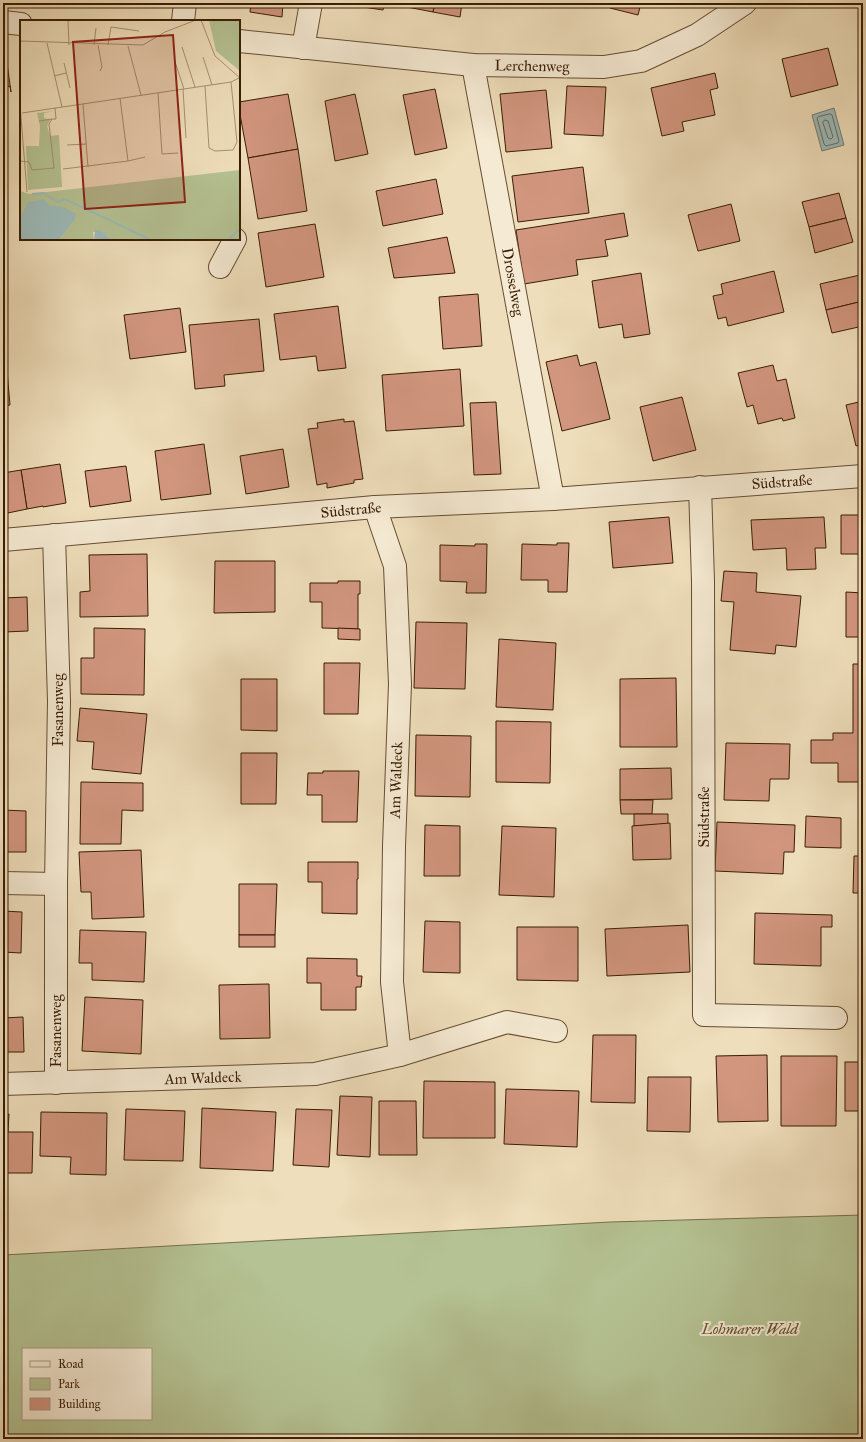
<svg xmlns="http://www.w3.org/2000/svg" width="866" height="1442" viewBox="0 0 866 1442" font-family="'IM FELL Great Primer',serif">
	<rect width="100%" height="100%" fill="#efdebb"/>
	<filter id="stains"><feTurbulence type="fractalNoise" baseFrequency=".005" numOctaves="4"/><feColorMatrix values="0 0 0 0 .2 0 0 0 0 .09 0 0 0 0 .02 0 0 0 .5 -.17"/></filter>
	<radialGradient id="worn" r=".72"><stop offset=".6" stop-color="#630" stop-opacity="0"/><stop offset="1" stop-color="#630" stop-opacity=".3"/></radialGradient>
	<!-- green -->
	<path fill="#b5c293" stroke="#77704c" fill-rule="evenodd" d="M863,1215v224h-860v-184l607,-33zM23,1349h128v70h-128z"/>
	<!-- water -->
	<polygon fill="#9dbab9" stroke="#757b71" points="834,108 844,145 822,151 812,115"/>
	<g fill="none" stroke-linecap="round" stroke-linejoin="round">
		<!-- shore -->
		<g stroke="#6b6c5e" stroke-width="1">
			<polygon points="830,114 832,115 839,141 838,143 826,146 824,144 817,118 818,117"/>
			<polygon points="825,120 828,121 833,137 831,139 828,138 823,123"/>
		</g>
		<!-- stream -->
		<polyline stroke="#757b71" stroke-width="8" points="3,1437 6,1439"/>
	</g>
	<!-- building -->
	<g fill="#d2967f" stroke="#391d04">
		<polygon points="251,3 283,3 282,17 250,12"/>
		<polygon points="343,3 357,3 357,6"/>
		<polygon points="357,3 385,3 383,10 357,6"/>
		<polygon points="408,3 435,3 433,12 407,7"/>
		<polygon points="435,3 462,3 460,17 433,12"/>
		<polygon points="612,3 641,3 638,15 610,8"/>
		<polygon points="828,48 838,85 791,97 782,59"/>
		<polygon points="3,56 6,56 11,92 10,86 3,88"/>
		<polygon points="715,73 718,88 710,90 715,115 682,122 684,131 662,136 651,88"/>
		<polygon points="567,86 606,87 603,136 564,134"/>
		<polygon points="435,89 447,148 415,155 403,95"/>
		<polygon points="546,90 552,148 506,152 500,94"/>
		<polygon points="288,94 298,149 248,158 239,109 239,102"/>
		<polygon points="355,94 368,154 335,161 325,101"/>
		<polygon points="298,149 307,211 258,219 248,158"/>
		<polygon points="583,167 589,213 518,222 512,176"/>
		<polygon points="436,179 443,214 383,226 376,191"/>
		<polygon points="839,193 846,218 809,227 802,202"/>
		<polygon points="731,204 740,241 698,251 688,215"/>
		<polygon points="624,213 628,236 605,240 608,256 576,260 578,275 524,284 516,230"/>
		<polygon points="846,218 853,242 815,253 809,227"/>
		<polygon points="315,224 324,277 266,287 258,233"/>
		<polygon points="447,237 455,273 394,278 388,248"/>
		<polygon points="774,271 784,312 728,326 726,317 718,319 713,296 723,294 721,284"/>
		<polygon points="641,273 650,334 624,338 622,324 599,328 592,281"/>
		<polygon points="860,275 863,290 863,301 826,310 820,284"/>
		<polygon points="478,294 482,346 443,349 439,297"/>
		<polygon points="863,301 863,326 832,333 826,310"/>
		<polygon points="338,306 346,368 318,371 316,356 280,360 274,314"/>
		<polygon points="180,308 186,352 130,359 124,315"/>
		<polygon points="259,319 264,371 224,375 225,386 195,389 189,325"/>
		<polygon points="577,355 580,366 596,362 610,419 562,431 546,362"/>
		<polygon points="773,365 777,381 786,379 795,418 783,421 782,418 758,424 753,405 747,407 738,373"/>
		<polygon points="460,369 464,426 386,431 382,375"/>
		<polygon points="3,371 7,371 10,405 3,406"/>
		<polygon points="682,397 696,450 653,461 640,407"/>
		<polygon points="863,401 863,444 856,446 846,405"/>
		<polygon points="496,402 501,474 474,475 470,403"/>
		<polygon points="344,419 344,422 354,421 363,479 354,480 354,483 327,488 327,483 317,485 308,429 318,428 317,423"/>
		<polygon points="204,444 211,494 161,500 155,451"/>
		<polygon points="283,449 289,487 246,494 240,456"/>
		<polygon points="60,464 66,503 43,507 43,506 27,509 21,470"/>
		<polygon points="126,466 131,501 90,507 85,471"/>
		<polygon points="21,470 27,509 3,514 3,473"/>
		<polygon points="841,515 863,515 863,574 860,574 859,554 841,554"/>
		<polygon points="669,517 673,563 613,568 609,522"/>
		<polygon points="824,517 826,548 815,548 816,569 787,570 786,548 753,550 751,520"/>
		<polygon points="557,543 569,543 567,592 548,592 548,580 521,580 522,544 557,545"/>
		<polygon points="475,544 487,544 486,593 466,593 467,582 440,581 440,545 475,546"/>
		<polygon points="147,554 148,616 80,617 80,592 90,591 89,555"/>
		<polygon points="215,561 275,561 275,612 214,613"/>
		<polygon points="724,571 757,573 756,592 801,596 796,647 776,645 775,654 730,650 734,602 721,601"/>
		<polygon points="338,581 360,581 360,594 358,594 358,629 322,628 322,602 310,602 310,583 338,583"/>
		<polygon points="3,586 4,598 27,597 28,631 4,632"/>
		<polygon points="846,592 863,593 863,637 846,637"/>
		<polygon points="416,622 467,623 465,689 414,688"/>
		<polygon points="94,628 145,629 144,695 81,694 81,658 94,658"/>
		<polygon points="338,628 360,629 360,640 338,639"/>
		<polygon points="499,639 556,643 553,710 496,707"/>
		<polygon points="324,663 360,663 358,714 324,714"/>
		<polygon points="853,664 863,664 863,782 838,782 838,763 811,763 811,740 833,740 833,733 853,733"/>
		<polygon points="676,678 677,747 620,747 620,679"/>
		<polygon points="241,679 277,679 277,731 241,730"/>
		<polygon points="80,708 147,714 141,774 92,769 94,742 77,741"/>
		<polygon points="496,721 551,722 550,783 496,782"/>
		<polygon points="416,735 471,736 470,797 415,796"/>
		<polygon points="726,743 790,744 789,779 770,779 769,801 724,800"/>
		<polygon points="241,753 277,753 276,804 241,804"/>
		<polygon points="671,768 672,799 620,800 620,769"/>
		<polygon points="323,771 359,771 357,822 322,822 322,795 307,795 308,773 323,773"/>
		<polygon points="81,782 143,783 143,811 122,810 121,844 80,844"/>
		<polygon points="620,800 653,800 652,814 621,814"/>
		<polygon points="3,810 26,811 26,852 3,852"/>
		<polygon points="634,814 668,814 668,824 634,826"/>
		<polygon points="806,816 841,818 841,848 805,847"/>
		<polygon points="717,822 795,825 794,852 784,852 783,874 715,871"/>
		<polygon points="670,823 671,859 633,860 632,826"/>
		<polygon points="425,825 460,826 460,876 424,876"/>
		<polygon points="502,826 556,828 554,897 499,895"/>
		<polygon points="141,850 144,917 92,919 91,892 81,892 79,852"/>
		<polygon points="854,856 863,856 863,893 853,893"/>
		<polygon points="308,862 358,862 358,879 357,879 357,914 322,913 322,882 308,882"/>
		<polygon points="239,884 277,884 275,935 239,935"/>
		<polygon points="3,911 22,912 21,953 3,952"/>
		<polygon points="755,913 832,915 832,927 821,927 821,966 754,964"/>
		<polygon points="425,921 460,922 460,973 423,972"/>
		<polygon points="688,925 690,972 607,976 605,929"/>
		<polygon points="517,927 578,927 578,981 517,980"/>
		<polygon points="80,930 146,932 144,982 92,980 92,963 79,963"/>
		<rect x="239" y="935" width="36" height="12"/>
		<polygon points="307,958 357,959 357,976 362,976 361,987 356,987 356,1010 321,1010 321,983 307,983"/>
		<polygon points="269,984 270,1038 220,1039 219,985"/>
		<polygon points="85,997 143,1000 141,1054 82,1051"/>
		<polygon points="23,1017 24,1052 3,1052 3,1018"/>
		<polygon points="593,1035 636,1035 635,1103 591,1102"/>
		<polygon points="767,1055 768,1121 718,1122 716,1056"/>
		<polygon points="781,1056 837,1056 836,1126 781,1126"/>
		<rect x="845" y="1062" width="18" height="49"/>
		<polygon points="648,1077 691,1077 690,1132 647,1131"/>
		<polygon points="424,1081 495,1082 495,1138 423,1138"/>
		<polygon points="506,1089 579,1091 577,1147 504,1144"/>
		<polygon points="340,1096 372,1097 370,1157 337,1155"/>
		<polygon points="379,1101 416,1101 417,1155 379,1155"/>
		<polygon points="202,1108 276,1112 273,1171 200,1168"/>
		<polygon points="126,1109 185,1111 183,1161 124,1160"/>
		<polygon points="296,1109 332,1110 329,1167 293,1165"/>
		<polygon points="41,1112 107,1113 106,1175 70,1174 71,1157 40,1156"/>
		<polygon points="3,1114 9,1114 8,1132 33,1132 32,1173 3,1173"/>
	</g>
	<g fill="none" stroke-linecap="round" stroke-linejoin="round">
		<defs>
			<g id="minor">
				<polyline points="183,21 185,3"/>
				<polyline points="3,22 21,24"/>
				<polyline points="239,41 473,65 604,67 641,61 697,35 745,3"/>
				<polyline points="303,48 311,3"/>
				<polyline points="473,65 553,499"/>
				<polyline points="220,267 235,239"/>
				<polyline points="700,487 703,581 704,1015 836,1018"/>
				<polyline points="54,535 59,701 56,884 56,1083"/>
				<polyline points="3,540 375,507 553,499 863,476"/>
				<polyline points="3,883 56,884"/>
				<polyline points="400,1055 507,1022 556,1031"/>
				<polyline points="3,1084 315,1074 400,1055 392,982 394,846 400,684 395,566 375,507"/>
			</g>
		</defs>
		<!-- minor casing -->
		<use href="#minor" stroke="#664d32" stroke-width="24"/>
		<!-- minor -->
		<use href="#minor" stroke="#f5ead3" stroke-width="22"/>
	</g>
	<g text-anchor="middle" stroke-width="4" stroke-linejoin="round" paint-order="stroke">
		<!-- street labels -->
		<g font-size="15" fill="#391d04" stroke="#f5ead3">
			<text transform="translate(532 66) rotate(1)" y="5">Lerchenweg</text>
			<text transform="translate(513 282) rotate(80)" y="5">Drosselweg</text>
			<text transform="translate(782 482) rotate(-4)" y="5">Südstraße</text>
			<text transform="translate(351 510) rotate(-5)" y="5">Südstraße</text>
			<text transform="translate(58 710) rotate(-90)" y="5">Fasanenweg</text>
			<text transform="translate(396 780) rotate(-88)" y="5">Am Waldeck</text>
			<text transform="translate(704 817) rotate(-90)" y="5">Südstraße</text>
			<text transform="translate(56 1031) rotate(-90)" y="5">Fasanenweg</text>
			<text transform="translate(203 1078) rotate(-2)" y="5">Am Waldeck</text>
		</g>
		<!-- park labels -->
		<g font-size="15" font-style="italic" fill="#5e4f2f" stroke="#f5ead3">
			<text x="750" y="1334">Lohmarer Wald</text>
		</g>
	</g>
	<!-- overview -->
	<g transform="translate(20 20)">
		<rect width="220" height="220" fill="#efdebb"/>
		<path d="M189,0h31v51l-24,-20zM34,91l-10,2v5l6,2 -3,6 3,10 9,-1 3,52 -34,3 -2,-44h13l1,-20 -3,-13zM220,150v70h-128l-10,-9 -9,1 1,8h-35l15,-19 -16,-13 -10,-3 -27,12 -1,5v-31l9,3z" fill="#b5c293"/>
		<path d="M24,179l5,6 14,2 13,7 -2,7 -15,19h-39l1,-23 7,-15zM75,210l7,1 10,9h-18z" fill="#9dbab9"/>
		<path fill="none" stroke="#9dbab9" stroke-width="2" d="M12,174l11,-1 15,9 7,-3 86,41M208,220l12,-11"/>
		<path fill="none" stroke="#a69172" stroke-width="1" d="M48,0l1,25M181,0l14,36 25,22M0,21l123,4 22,-13 31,-12M27,23l15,64M74,25l2,-17M78,25l4,22 -2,4M88,25l3,-18 28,4M108,26l13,49M162,27l13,40M183,37l9,28M155,42l9,27M44,43l6,25M34,56l12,-3M185,66l4,62 6,3 18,-1 4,-8 -6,-60M163,69l3,49M138,73l4,61 16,-1M63,84l5,63M0,85l7,87M2,93l209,-31 8,-4M19,101l13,-2M47,125l20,-1M0,141l9,1 3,8 22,-2 -5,-44 3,-5h4l-1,-11M108,141l17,-4M43,149l65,-8 -8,-63"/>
		<path fill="#8f2418" fill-opacity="0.15" stroke="#8f2418" stroke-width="2" d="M153,15l12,167 -100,7 -12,-167z"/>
		<rect width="220" height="220" fill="none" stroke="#391d04" stroke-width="2"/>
	</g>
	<!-- margin -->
	<rect width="866" height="1442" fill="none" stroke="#efdebb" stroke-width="16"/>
	<rect x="4" y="4" width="858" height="1434" fill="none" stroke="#391d04" stroke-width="2"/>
	<rect x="8" y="8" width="850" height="1426" fill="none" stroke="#391d04"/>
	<!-- legend -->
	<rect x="22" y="1348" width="130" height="72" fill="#f5ead3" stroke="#aa9880"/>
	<rect x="30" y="1361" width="20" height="6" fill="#f5ead3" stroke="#aa9880"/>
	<text x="58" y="1368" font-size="12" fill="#391d04">Road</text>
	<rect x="30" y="1378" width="20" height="12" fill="#b5c293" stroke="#aa9880"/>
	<text x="58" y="1388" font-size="12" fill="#391d04">Park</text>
	<rect x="30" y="1398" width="20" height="12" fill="#d2967f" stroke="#aa9880"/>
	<text x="58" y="1408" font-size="12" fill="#391d04">Building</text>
	<rect width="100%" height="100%" filter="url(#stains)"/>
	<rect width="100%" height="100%" fill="url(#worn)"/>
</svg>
